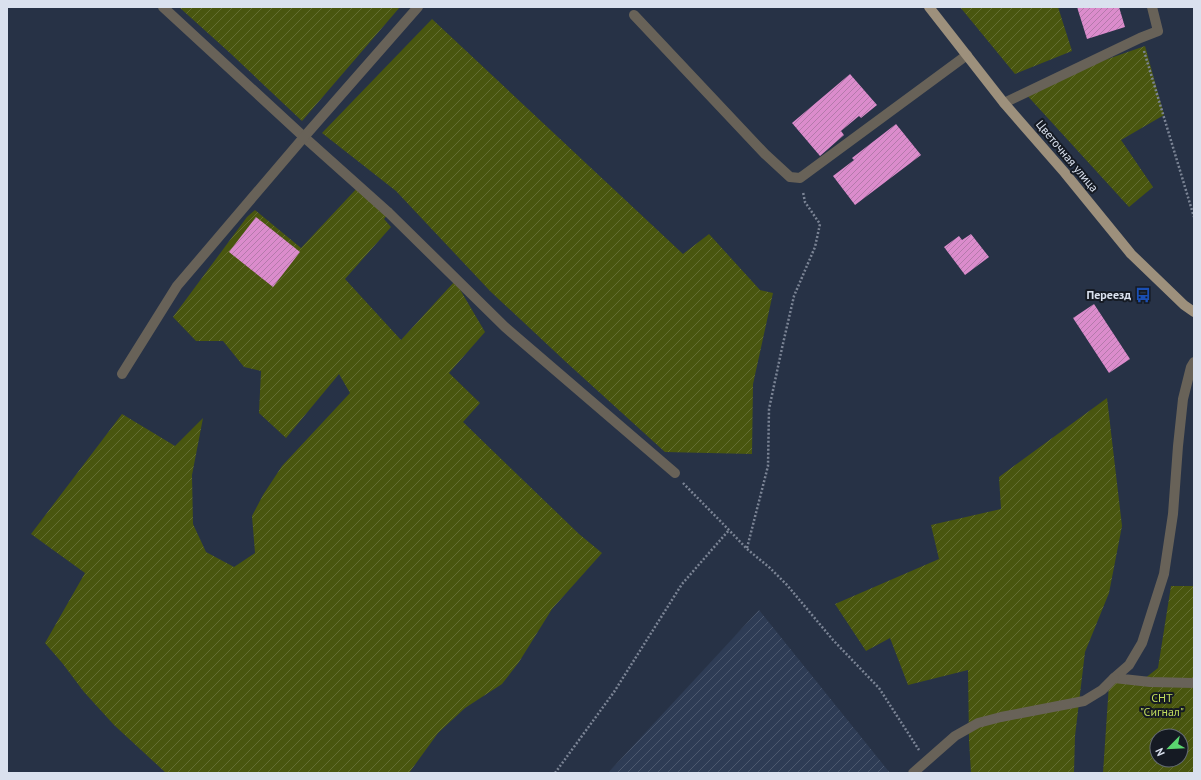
<svg xmlns="http://www.w3.org/2000/svg" width="1201" height="780" viewBox="0 0 1201 780" font-family="'PT Sans',sans-serif">
	<defs>
		<pattern id="industrial-furrows" width="10" height="10" patternUnits="userSpaceOnUse"><rect width="10" height="10" fill="#2e3c55"/><path d="M-1 1l2-2M0 10L10 0M9 11l2-2" fill="none" stroke="#4c586e"/></pattern>
		<pattern id="garden-furrows" width="10" height="10" patternUnits="userSpaceOnUse"><rect width="10" height="10" fill="#49560f"/><path d="M-1 1l2-2M0 10L10 0M9 11l2-2" fill="none" stroke="#636e32"/></pattern>
		<pattern id="building-hatch" width="6" height="6" patternUnits="userSpaceOnUse"><rect width="6" height="6" fill="#db8ccc"/><path d="M-1 1l2-2M0 6l6-6M5 7l2-2" fill="none" stroke="#b47aab"/></pattern>
	</defs>
	<rect width="100%" height="100%" fill="#273246"/>
	<!-- industrial -->
	<polygon fill="url(#industrial-furrows)" points="759,610 890,773 608,773"/>
	<!-- garden -->
	<g fill="url(#garden-furrows)" fill-rule="evenodd">
		<polygon points="179,7 400,7 302,121 230,53"/>
		<polygon points="960,7 1058,7 1072,51 1015,74"/>
		<polygon points="432,19 683,254 709,234 760,290 773,293 753,384 752,454 665,452 566,362 491,292 396,191 322,133"/>
		<polygon points="1145,46 1164,115 1121,140 1153,187 1129,207 1024,92 1079,69"/>
		<polygon points="359,186 392,209 384,219 391,227 345,279 401,340 455,281 485,332 449,373 480,403 463,422 579,534 602,553 552,609 519,662 502,684 465,708 438,733 409,773 166,773 114,725 84,692 63,664 45,643 85,573 31,534 122,414 175,446 203,418 192,475 193,524 206,552 234,567 255,553 252,516 263,495 282,466 350,393 339,374 286,438 259,413 261,371 244,367 223,341 196,341 173,317 247,217 255,210 301,248"/>
		<polygon points="1107,398 1122,526 1109,593 1085,652 1075,736 1074,773 971,773 969,740 968,670 908,685 890,638 866,651 835,604 939,559 931,525 1001,509 999,477"/>
		<path d="M1171,586h23v187h-91l6,-89 18,-9 17,4 14,-11zM1157,736h24v24h-24z"/>
	</g>
	<!-- building -->
	<g fill="url(#building-hatch)">
		<polygon points="1077,7 1119,7 1125,27 1087,39"/>
		<polygon points="850,74 877,105 861,118 859,116 841,131 844,135 820,156 792,123"/>
		<polygon points="896,124 921,155 855,205 833,176 854,160 852,158"/>
		<polygon points="256,217 300,252 273,287 229,252"/>
		<polygon points="971,234 989,257 965,275 944,247 959,236 962,240"/>
		<polygon points="1094,304 1130,359 1109,373 1073,318"/>
	</g>
	<g fill="none" stroke-linecap="round" stroke-linejoin="round">
		<!-- path -->
		<g stroke="#7b8495" stroke-width="2.5" stroke-dasharray="2 2" stroke-linecap="butt">
			<polyline points="1144,51 1194,217"/>
			<polyline points="683,483 729,530 747,549 770,568 787,585 833,640 879,688 919,750"/>
			<polyline points="747,548 768,466 769,409 782,348 794,296 815,247 820,224 805,202 803,192"/>
			<polyline points="555,773 614,692 682,584 729,530"/>
		</g>
		<!-- minor -->
		<g stroke="#686258" stroke-width="10">
			<polyline points="163,7 304,137 389,213 505,327 675,473"/>
			<polyline points="634,15 765,154 790,177 800,178 967,55"/>
			<polyline points="1004,103 1140,38 1158,31 1152,7"/>
			<polyline points="1194,362 1191,367 1183,399 1178,446 1173,514 1164,574 1142,643 1129,665 1114,678 1150,682 1194,683"/>
			<polyline points="122,374 177,286 304,137 418,7"/>
			<polyline points="913,773 955,736 978,723 1001,717 1084,701 1102,690 1114,678"/>
		</g>
		<!-- major -->
		<polyline stroke="#9d907c" stroke-width="10" points="929,7 1004,103 1065,173 1131,254 1184,305 1194,312"/>
	</g>
	<!-- icons -->
	<defs>
		<symbol id="bus-bare" viewBox="-9 -9 18 18"><path d="M-5-6H5V4H4V6H2V4H-2V6H-4V4H-5ZM-3.5-4V0h7V-4ZM-3.5 1.2v1.5H-2V1.2ZM2 1.2v1.5H3.5V1.2Z" fill="#1a4fb4" stroke="#151a23" stroke-width="2.5" paint-order="stroke"/></symbol>
	</defs>
	<g fill-rule="evenodd">
		<use href="#bus-bare" x="1132" y="284" width="22" height="22"/>
	</g>
	<g text-anchor="middle" stroke-width="4" stroke-linejoin="round" paint-order="stroke">
		<!-- street labels -->
		<g font-size="12" fill="#dae1ee" stroke="#151a23">
			<text transform="translate(1067 156) rotate(50)" y="4">Цветочная улица</text>
		</g>
		<!-- poi labels -->
		<g font-size="12" font-weight="bold" fill="#dae1ee" stroke="#151a23" text-anchor="end">
			<text x="1131" y="299">Переезд</text>
		</g>
		<!-- park labels -->
		<g font-size="12" fill="#c1dd5d" stroke="#151a23">
			<text x="1162" y="702">СНТ<tspan x="1162" dy="14">"Сигнал"</tspan></text>
		</g>
	</g>
	<!-- border -->
	<rect width="1201" height="780" fill="none" stroke="#dae1ee" stroke-width="16"/>
	<!-- north arrow -->
	<g transform="translate(1169 748) rotate(246)"><circle r="19" fill="#151a23" stroke="#646a74"/>
	<path d="M0-3L7 15L0 10L-7 15Z" fill="#5ad56f"/>
	<text y="-6" font-size="11" font-weight="bold" text-anchor="middle" fill="#dae1ee">N</text>
	</g>
</svg>
